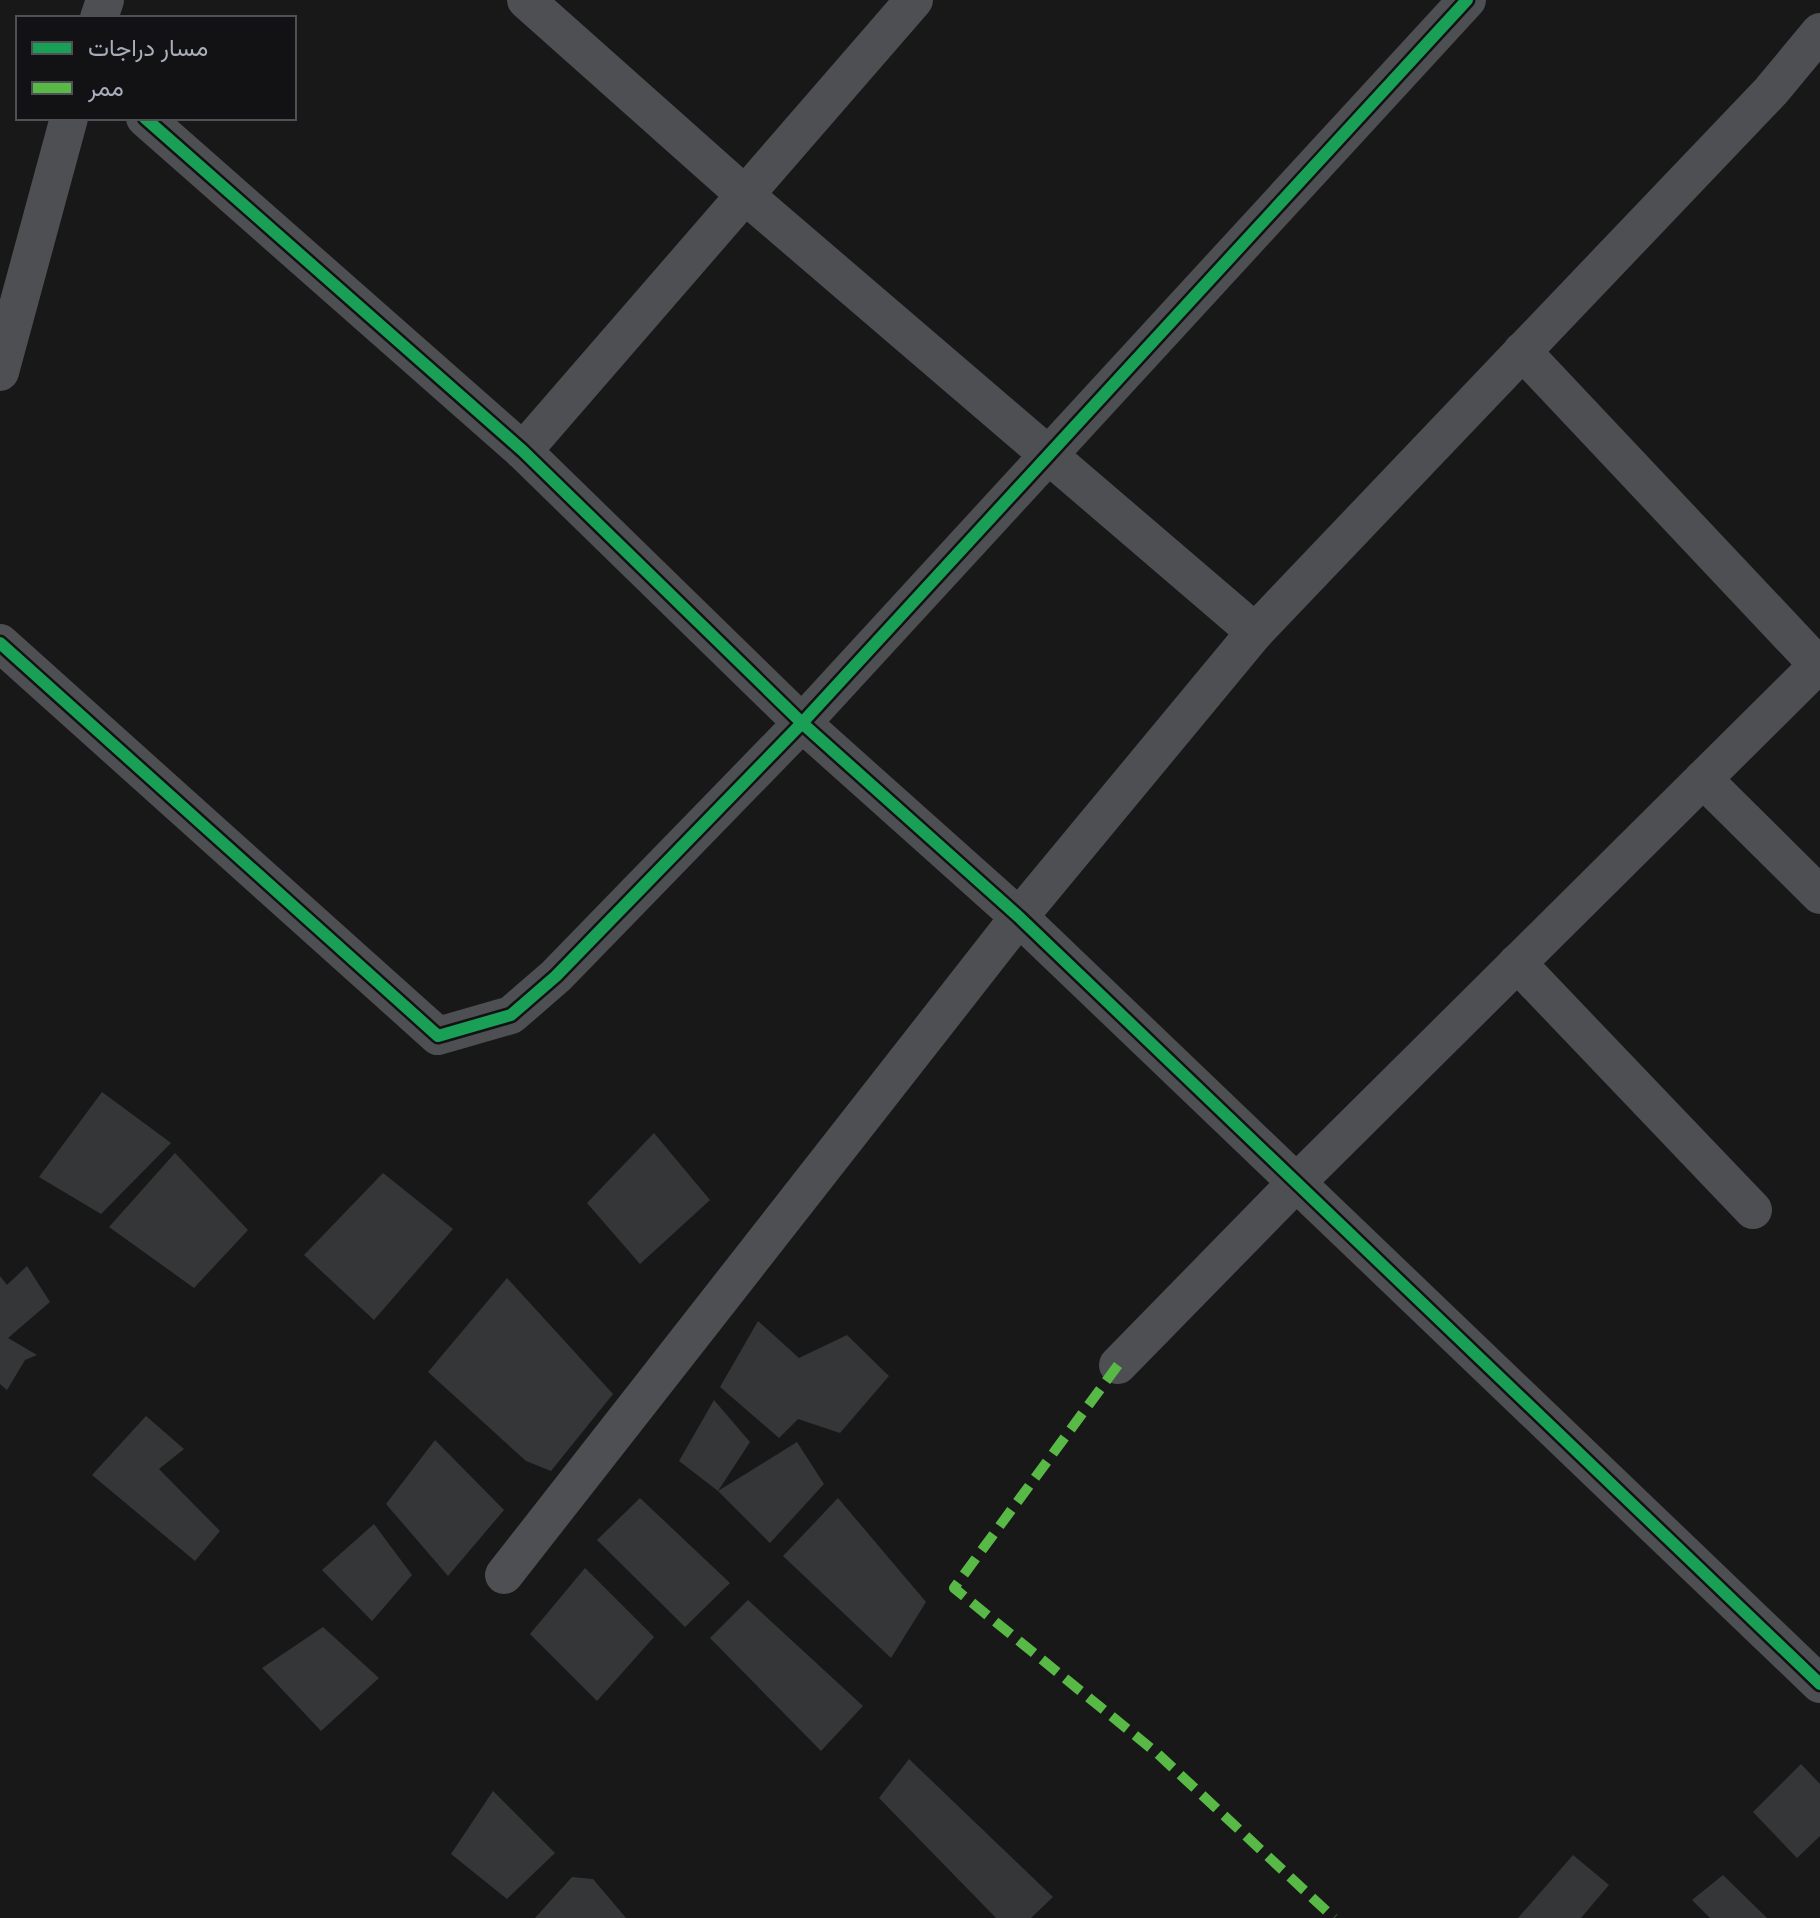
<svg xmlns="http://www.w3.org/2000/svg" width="1820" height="1918" viewBox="0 0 1820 1918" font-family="Karla,Vazirmatn,sans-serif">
	<rect width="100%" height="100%" fill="#181818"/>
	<!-- building -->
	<g fill="#353637">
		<polygon points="102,1092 171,1143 101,1214 39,1177"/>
		<polygon points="654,1133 710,1200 640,1264 587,1203"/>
		<polygon points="175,1153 248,1230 194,1288 109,1227"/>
		<polygon points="383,1173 453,1229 374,1320 304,1255"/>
		<polygon points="27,1266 50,1302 8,1338 37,1355 25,1360 7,1390 0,1384 0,1276 7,1285"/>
		<polygon points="507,1278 613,1394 551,1471 526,1461 428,1372"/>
		<polygon points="758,1321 799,1358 847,1335 889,1376 840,1433 798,1419 779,1438 720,1387"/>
		<polygon points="714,1400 750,1442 718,1491 679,1461"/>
		<polygon points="146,1416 184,1449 159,1469 220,1531 195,1561 92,1475"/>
		<polygon points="435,1440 504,1510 448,1576 386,1504"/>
		<polygon points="797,1442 824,1484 770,1543 718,1491"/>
		<polygon points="640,1498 730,1583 685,1627 597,1540"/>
		<polygon points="838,1498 926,1602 891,1658 783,1556"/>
		<polygon points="374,1524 412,1575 372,1621 322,1570"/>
		<polygon points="585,1568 654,1637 597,1701 530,1634"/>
		<polygon points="748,1600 863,1706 821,1751 710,1638"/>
		<polygon points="323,1627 379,1678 321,1731 262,1668"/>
		<polygon points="909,1759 1053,1897 1031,1918 996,1918 879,1798"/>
		<polygon points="1801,1764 1820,1784 1820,1836 1797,1858 1753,1812"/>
		<polygon points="493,1791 555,1853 507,1899 451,1854"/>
		<polygon points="1573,1855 1609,1885 1581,1918 1518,1918"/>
		<polygon points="1723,1875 1767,1918 1710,1918 1692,1900"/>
		<polygon points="572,1877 593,1879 626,1918 535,1918"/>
	</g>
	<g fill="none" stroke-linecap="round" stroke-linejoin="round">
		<!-- minor -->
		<g stroke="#4d4f52" stroke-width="38">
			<polyline points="526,0 745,195 1255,632"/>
			<polyline points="99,18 105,0"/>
			<polyline points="145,118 523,451 802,723 1019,917 1820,1684"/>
			<polyline points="1522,351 1818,665"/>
			<polyline points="0,372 69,118"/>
			<polyline points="523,451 914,0"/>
			<polyline points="0,643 438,1036 511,1015 556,976 802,723 1467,0"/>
			<polyline points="1703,779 1820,895"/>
			<polyline points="1517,963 1753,1210"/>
			<polyline points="1118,1365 1296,1183 1820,663"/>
			<polyline points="504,1575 1019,917 1255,632 1771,91 1820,32"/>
		</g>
		<!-- quiet -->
		<polyline stroke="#58b947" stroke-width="10" stroke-dasharray="20 10" stroke-linecap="butt" points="1118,1365 954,1588 1158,1754 1334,1918"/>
		<defs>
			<g id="cycleway">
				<polyline points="145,118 523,451 802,723 1019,917 1820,1684"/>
				<polyline points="0,643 438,1036 511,1015 556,976 802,723 1467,0"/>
			</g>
		</defs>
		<!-- cycleway casing -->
		<use href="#cycleway" stroke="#121214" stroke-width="17"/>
		<!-- cycleway -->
		<use href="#cycleway" stroke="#1a9f57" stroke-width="12"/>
	</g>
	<!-- legend -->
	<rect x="16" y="16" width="280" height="104" fill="#121214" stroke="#4e5056" stroke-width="2"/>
	<rect x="32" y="42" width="40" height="12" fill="#1a9f57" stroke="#4e5056" stroke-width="2"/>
	<text x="88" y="56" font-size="24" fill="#a7adba">مسار دراجات</text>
	<rect x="32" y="82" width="40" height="12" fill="#58b947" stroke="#4e5056" stroke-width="2"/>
	<text x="88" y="96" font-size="24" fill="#a7adba">ممر</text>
</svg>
